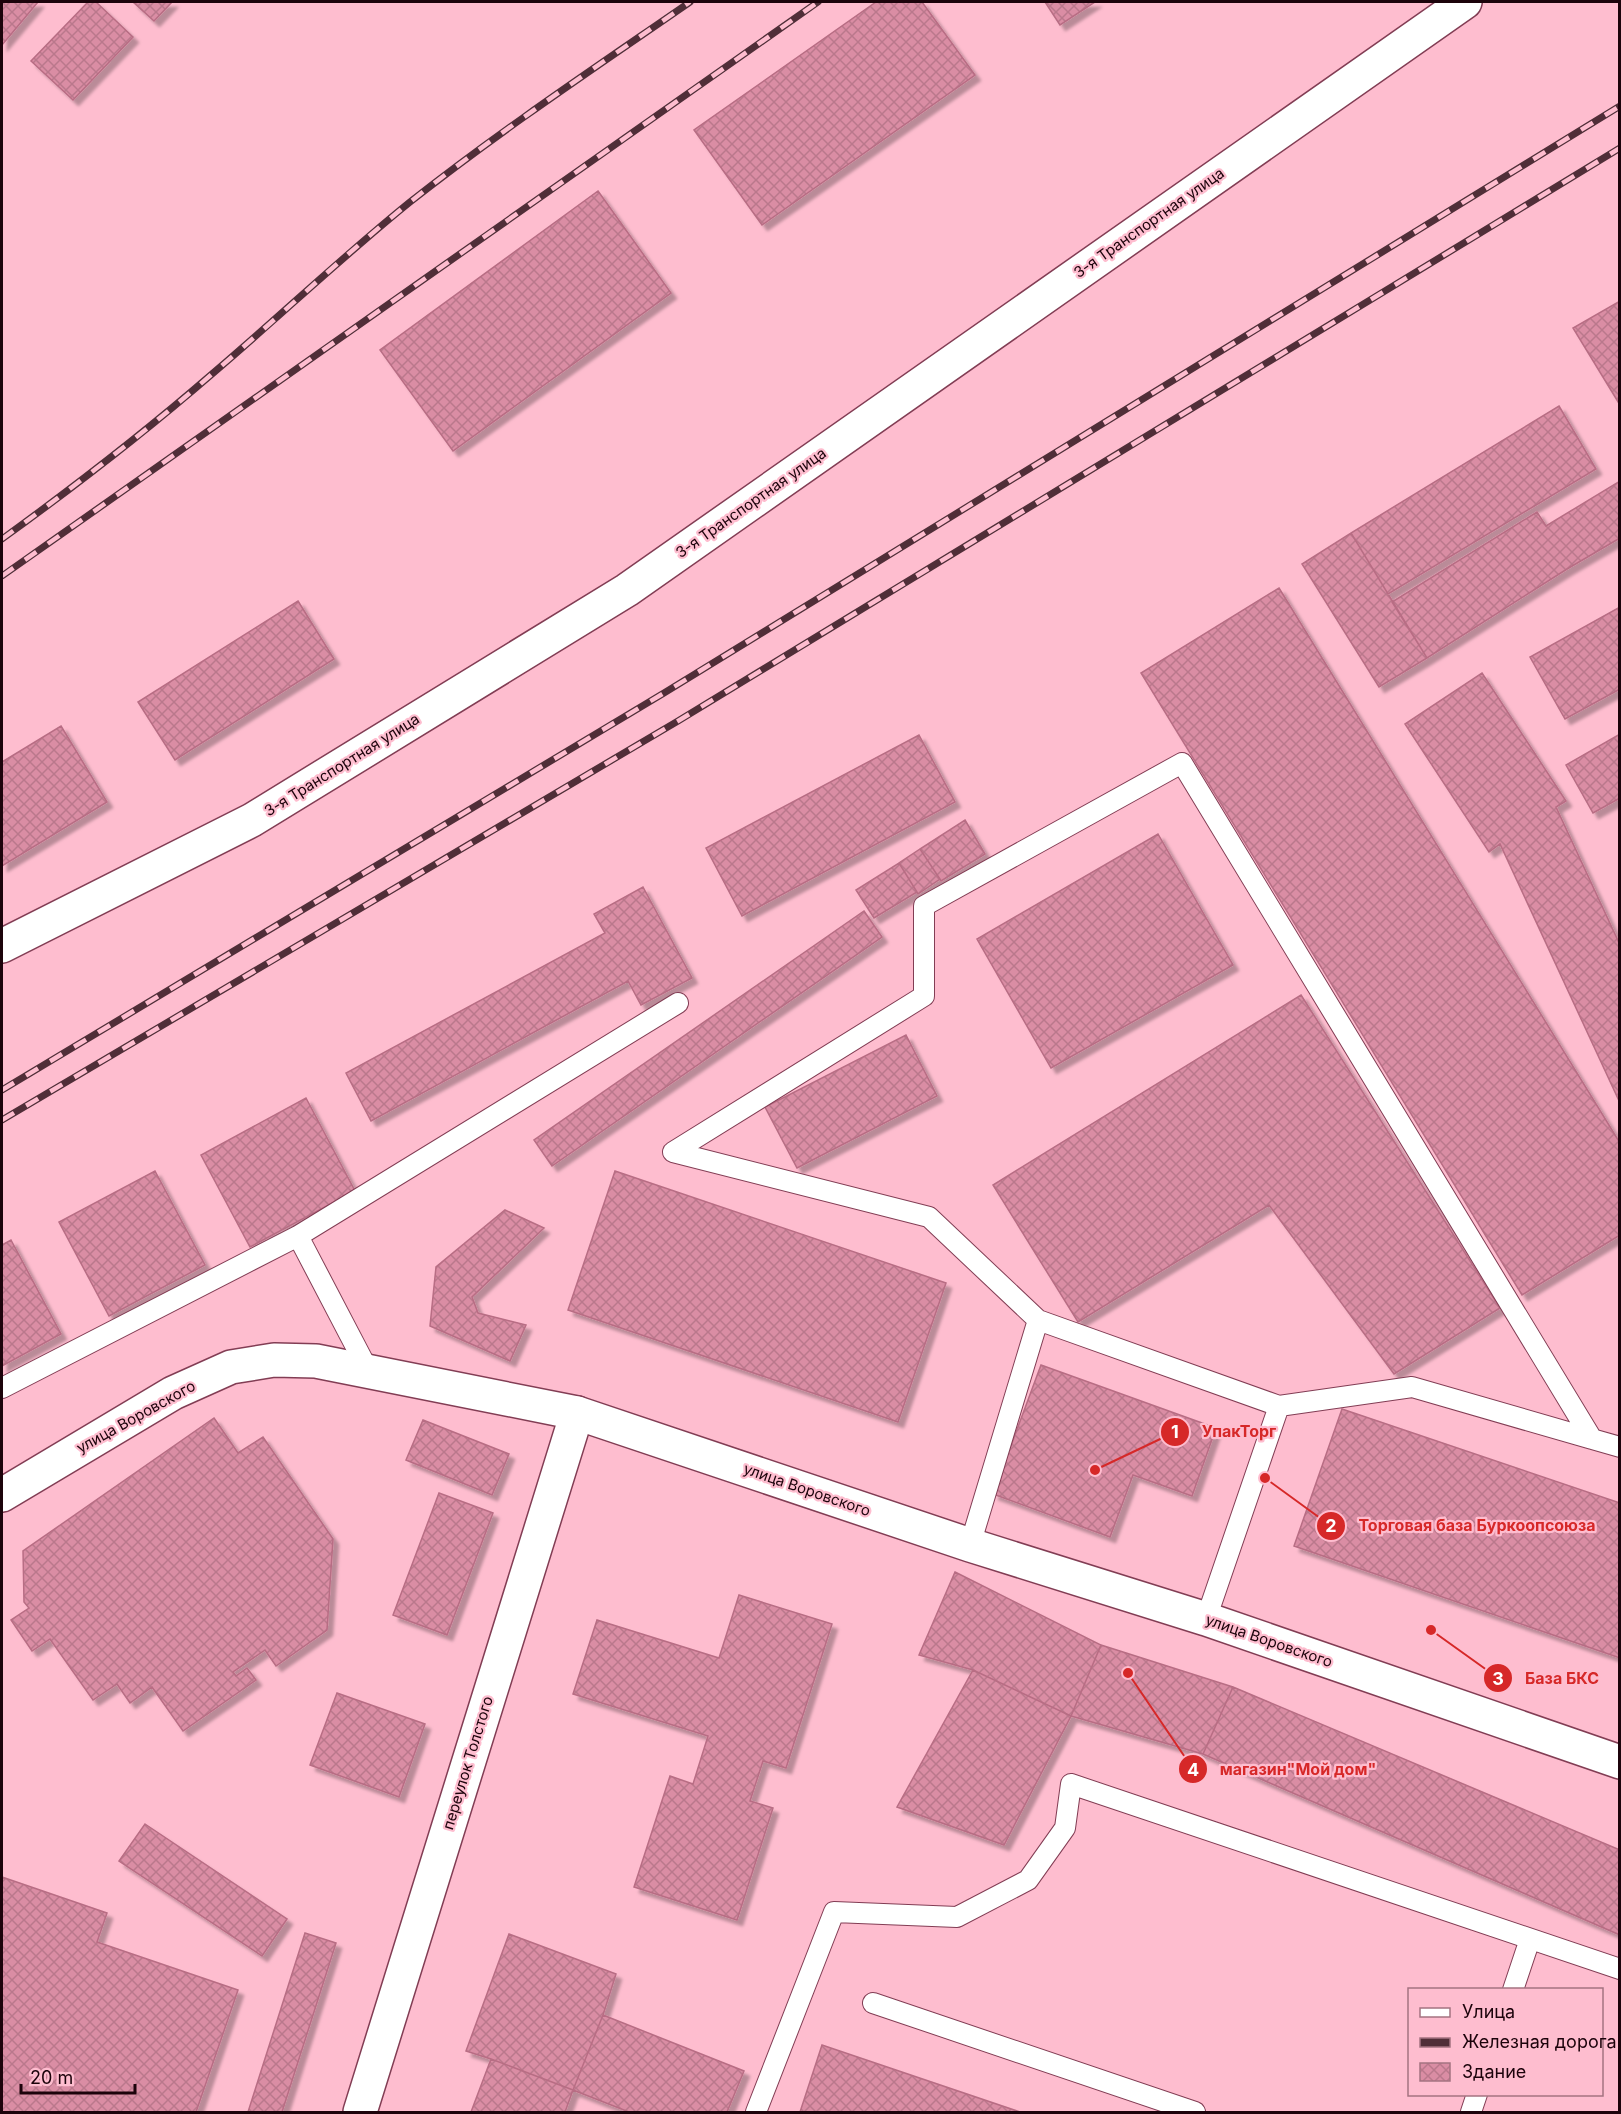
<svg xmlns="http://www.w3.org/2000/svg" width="1621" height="2114" font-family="Inter,sans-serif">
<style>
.building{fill:url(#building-cross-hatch);stroke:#b86d84;stroke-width:1.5;filter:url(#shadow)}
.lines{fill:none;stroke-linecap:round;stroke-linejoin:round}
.lane-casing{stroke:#823d54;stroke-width:22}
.street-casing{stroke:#823d54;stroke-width:36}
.secondary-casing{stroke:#823d54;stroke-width:36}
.lane{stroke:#fff;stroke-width:20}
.street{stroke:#fff;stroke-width:33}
.secondary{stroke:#fff;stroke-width:33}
.rail-casing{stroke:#502e38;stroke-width:7}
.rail{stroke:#febdcf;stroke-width:4.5;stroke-dasharray:14;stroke-linecap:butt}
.labels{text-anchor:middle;stroke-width:4.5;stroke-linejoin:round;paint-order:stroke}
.street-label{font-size:15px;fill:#1c030b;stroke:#febdcf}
.leader{fill:none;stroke:#d62828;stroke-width:2}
.callout-dot{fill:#d62828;stroke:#febdcf;stroke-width:2}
.mark-label{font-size:18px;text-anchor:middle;font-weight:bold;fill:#fff}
.callout-label{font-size:16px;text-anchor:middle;font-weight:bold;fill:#d62828;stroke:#febdcf;stroke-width:4.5;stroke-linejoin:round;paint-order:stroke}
</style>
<defs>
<pattern id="building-cross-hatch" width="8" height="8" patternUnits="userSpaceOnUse" patternTransform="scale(1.5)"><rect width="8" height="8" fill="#da8da4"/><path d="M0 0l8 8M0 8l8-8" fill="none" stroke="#ba788c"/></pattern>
<filter id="shadow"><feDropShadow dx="5.5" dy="5.5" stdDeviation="1.5" flood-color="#0004"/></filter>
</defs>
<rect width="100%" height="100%" fill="#febdcf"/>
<path class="building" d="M2 2H38L2 45Z
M88 2H96L133 37 73 100 31 61Z
M133 2H172L154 21Z
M876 2H922L975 75 762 225 694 130Z
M1045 2H1095L1060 25Z
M598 191 671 293 453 451 380 350Z
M1620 301V405L1573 328Z
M1559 406 1596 469 1388 594 1351 533Z
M1620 481V538L1567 569 1427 658 1392 602 1537 512 1546 526Z
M1351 533 1427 658 1379 687 1302 564Z
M1279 588 1620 1143V1235L1522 1295 1141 673Z
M298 601 334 659 175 760 138 702Z
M1620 607V689L1565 719 1530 657Z
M1482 673 1566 801 1556 807 1620 945V1103L1500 844 1489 852 1405 724Z
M61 726 107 802 2 866V762Z
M1620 734V798L1593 813 1566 765Z
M919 735 955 802 742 916 706 848Z
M965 820 985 854 941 881 920 849Z
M1158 834 1233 965 1051 1068 977 939Z
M920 849 940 879 918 894 899 863Z
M920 849 940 879 918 894 899 863Z
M899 863 917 892 874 918 856 890Z
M643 887 692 978 641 1005 628 981 371 1121 346 1073 605 933 594 914Z
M864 911 882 937 552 1166 534 1140Z
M1301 995 1500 1308 1394 1374 1269 1205 1078 1322 993 1185Z
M906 1035 937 1096 797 1168 765 1107Z
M306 1098 355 1191 250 1247 201 1155Z
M155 1171 205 1265 109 1316 59 1222Z
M615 1171 946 1283 898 1422 568 1310Z
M505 1210 544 1228 472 1297 478 1313 526 1325 510 1361 430 1326 436 1267Z
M11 1240 61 1334 2 1366V1245Z
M1041 1365 1216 1428 1192 1496 1133 1475 1110 1537 993 1494Z
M1342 1409 1620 1503V1658L1294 1546Z
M214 1418 238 1453 263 1437 333 1539 327 1630 276 1666 265 1650 233 1672 236 1676 247 1668 256 1680 183 1731 152 1687 130 1703 117 1684 93 1700 50 1639 32 1651 11 1620 29 1608 24 1602 23 1551Z
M423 1420 509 1454 492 1495 406 1460Z
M439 1493 493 1513 447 1635 393 1615Z
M955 1572 1101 1645 1071 1716 973 1670 919 1655Z
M739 1595 832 1624 786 1768 763 1761 750 1801 773 1808 737 1920 634 1887 670 1776 693 1784 708 1736 573 1694 597 1620 719 1658Z
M1101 1645 1233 1687 1203 1754 1071 1716Z
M973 1670 1071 1716 1004 1845 897 1807Z
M1233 1687 1620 1850V1935L1203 1754Z
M337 1693 425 1724 399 1797 310 1765Z
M145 1824 287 1919 262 1956 119 1861Z
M2 1877 107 1913 97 1942 238 1990 196 2112H2Z
M305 1933 336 1943 282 2112H248Z
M509 1934 616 1974 603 2015 573 2090 491 2059 466 2051Z
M603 2015 744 2071 727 2112H629L573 2090Z
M822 2045 1020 2112H800Z
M491 2059 573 2090 565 2112H471Z"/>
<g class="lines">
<defs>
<path id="lane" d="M298 1236 678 1003
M2 1388 298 1236 368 1370
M1592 1439 1620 1447
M970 1545 1038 1320 929 1217 673 1152 924 996V906L1182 763 1592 1439 1412 1387 1279 1406 1038 1320
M1206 1619 1279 1406
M1513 1990 1530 1939
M873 2003 1195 2112
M756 2112 834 1912 957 1917 1028 1880 1065 1828 1071 1784 1620 1969
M1471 2112 1477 2094"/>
<path id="street" d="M360 2112 577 1413"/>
<path id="secondary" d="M2 946 252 820 627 590 1465 2
M2 1495 173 1393 231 1367 274 1360 316 1361 577 1413 970 1545 1206 1619 1620 1762"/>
</defs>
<use href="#lane" class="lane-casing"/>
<use href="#street" class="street-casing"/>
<use href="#secondary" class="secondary-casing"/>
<use href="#lane" class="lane"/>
<use href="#street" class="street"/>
<use href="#secondary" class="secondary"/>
<defs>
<path id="rail" d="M2 539C74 487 145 432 212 374 279 317 342 257 410 202 500 131 596 67 690 2
M2 576 818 2
M2 1090 664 693 1620 106
M2 1120 678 721 1620 148"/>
</defs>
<use href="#rail" class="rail-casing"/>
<use href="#rail" class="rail"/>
</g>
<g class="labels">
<g class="street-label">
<text transform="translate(1149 223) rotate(-35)" y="5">3-я Транспортная улица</text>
<text transform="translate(751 503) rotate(-35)" y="5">3-я Транспортная улица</text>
<text transform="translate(342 765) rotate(-32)" y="5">3-я Транспортная улица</text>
<text transform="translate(136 1417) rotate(-29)" y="5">улица Воровского</text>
<text transform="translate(807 1490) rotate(19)" y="5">улица Воровского</text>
<text transform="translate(1269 1641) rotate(19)" y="5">улица Воровского</text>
<text transform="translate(468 1763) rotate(-73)" y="5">переулок Толстого</text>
</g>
</g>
<path class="leader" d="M1095 1470L1175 1432M1265 1478L1331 1526M1431 1630L1498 1678M1128 1673L1193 1769"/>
<g class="callout-dot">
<circle cx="1095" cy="1470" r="6"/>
<circle cx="1265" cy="1478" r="6"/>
<circle cx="1431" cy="1630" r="6"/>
<circle cx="1128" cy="1673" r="6"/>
<circle cx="1175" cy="1432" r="15"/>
<circle cx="1331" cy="1526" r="15"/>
<circle cx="1498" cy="1678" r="15"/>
<circle cx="1193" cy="1769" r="15"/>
</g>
<g class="mark-label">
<text x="1175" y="1438">1</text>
<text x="1331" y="1532">2</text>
<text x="1498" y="1685">3</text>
<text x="1193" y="1776">4</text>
</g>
<g class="callout-label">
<text x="1239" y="1437">УпакТорг</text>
<text x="1477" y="1531">Торговая база Буркоопсоюза</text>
<text x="1562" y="1684">База БКС</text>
<text x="1298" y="1775">магазин"Мой дом"</text>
</g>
<rect width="1621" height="2114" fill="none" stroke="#1c030b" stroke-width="6"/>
<rect x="1408" y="1988" width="195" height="108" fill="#febdcf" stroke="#a47381" stroke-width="1.5"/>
<rect x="1420" y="2008" width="30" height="9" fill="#ffffff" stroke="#a47381" stroke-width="1.5"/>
<text x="1462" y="2018" font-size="18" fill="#1c030b">Улица</text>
<rect x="1420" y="2038" width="30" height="9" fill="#502e38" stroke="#a47381" stroke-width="1.5"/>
<text x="1462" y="2048" font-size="18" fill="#1c030b">Железная дорога</text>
<rect x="1420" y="2063" width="30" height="18" fill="url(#building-cross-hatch)" stroke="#a47381" stroke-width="1.5"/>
<text x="1462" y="2078" font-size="18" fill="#1c030b">Здание</text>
<path d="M21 2084v9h114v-9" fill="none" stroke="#1c030b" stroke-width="3"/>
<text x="30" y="2084" font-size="18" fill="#1c030b" stroke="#febdcf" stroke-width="4.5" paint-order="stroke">20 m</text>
</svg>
